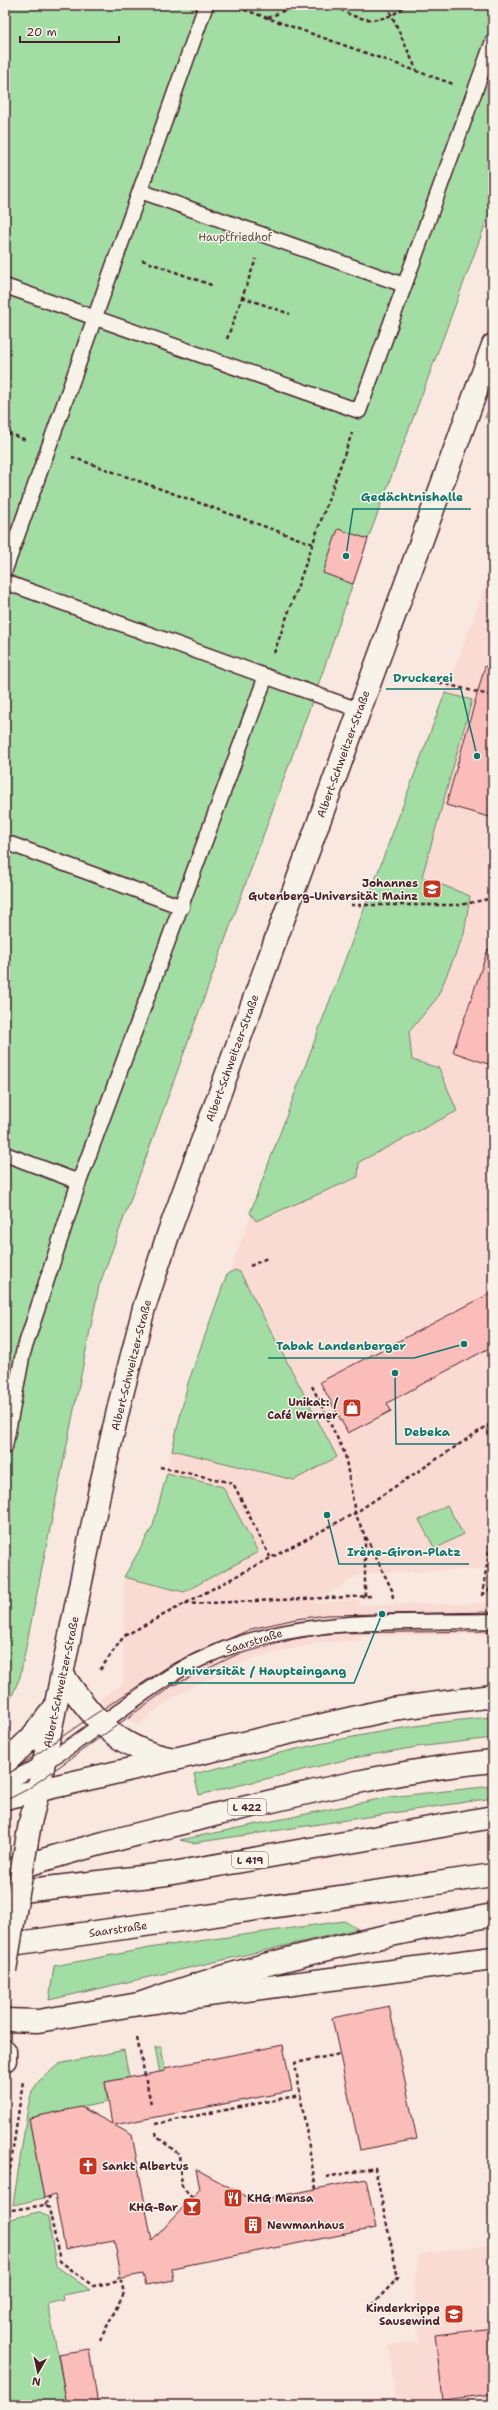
<svg xmlns="http://www.w3.org/2000/svg" width="498" height="2410" font-family="'Shantell Sans',sans-serif">
<style>
.built{fill:#f9dbd4}
.green{fill:#a2dda4;stroke:#767e68}
.building{fill:#fabdb9;stroke:#4a1f2b}
.lines{fill:none;stroke-linecap:round;stroke-linejoin:round}
.service-casing{stroke:#4a1f2b;stroke-width:17}
.tertiary-casing{stroke:#4a1f2b;stroke-width:25}
.secondary-casing{stroke:#4a1f2b;stroke-width:25}
.trunk-casing{stroke:#4a1f2b;stroke-width:25}
.path{stroke:#4a1f2b;stroke-width:2.5;stroke-dasharray:4 3;stroke-linecap:butt}
.service{stroke:#f7f3e8;stroke-width:14}
.tertiary{stroke:#f7f3e8;stroke-width:22}
.secondary{stroke:#f7f3e8;stroke-width:22}
.trunk{stroke:#f7f3e8;stroke-width:22}
.tram{stroke:#4a1f2b;stroke-width:1}
.tertiary-bridge-casing{stroke:#4a1f2b;stroke-width:25;stroke-linecap:butt}
.tertiary-bridge{stroke:#f7f3e8;stroke-width:22}
.labels{text-anchor:middle;stroke-width:3;stroke-linejoin:round;paint-order:stroke}
.shield{fill:#f7f3e8;stroke:#7e5f64;stroke-width:1}
.shield-label{font-size:10px;font-weight:bold;fill:#4a1f2b}
.park-label{font-size:11px;fill:#604e49;stroke:#f7f3e8}
.street-label{font-size:11px;fill:#4a1f2b;stroke:#f7f3e8}
.poi-label{font-size:11px;font-weight:bold;fill:#4a1f2b;stroke:#f7f3e8;text-anchor:end}
.leader{fill:none;stroke:#0f766e;stroke-width:1.5}
.callout-dot{fill:#0f766e;stroke:#f7f3e8;stroke-width:1.5}
.callout-label{font-size:12px;text-anchor:middle;font-weight:bold;fill:#0f766e;stroke:#f7f3e8;stroke-width:3;stroke-linejoin:round;paint-order:stroke}
</style>
<rect width="100%" height="100%" fill="#f8e8df"/>
<filter id="ink" filterUnits="userSpaceOnUse"><feTurbulence type="fractalNoise" baseFrequency=".025" numOctaves="2"/><feDisplacementMap in="SourceGraphic" scale="8" xChannelSelector="R" yChannelSelector="G"/><feConvolveMatrix kernelMatrix="1 2 1 2 8 2 1 2 1" color-interpolation-filters="sRGB"/></filter>
<g filter="url(#ink)">
<path class="built" d="M493 565V1569L363 1573 313 1603 359 1600V1605L493 1603V1634L360 1636V1641L324 1642 285 1650 253 1658 212 1677 181 1693 150 1714 139 1725 105 1708 100 1699 123 1684 124 1577 153 1526 188 1383Z
M493 2245V2405H396L389 2345 419 2342 413 2286 420 2254Z"/>
<path class="green" d="M5 5H493V204L368 539 322 674 99 1286 20 1677 5 1712Z
M493 397V416L485 418Z
M445 693 472 700 422 877 470 896 464 934 437 998 409 1032 412 1060 439 1068 457 1111 359 1162 358 1177 256 1221 250 1213Z
M235 1270 240 1272 337 1457 294 1480 172 1450 188 1383 227 1274Z
M167 1473 223 1487 258 1552 184 1592 124 1577 153 1526Z
M447 1505 463 1534 435 1549 419 1520Z
M493 1717V1738L417 1747 353 1758 199 1795 194 1774C293 1749 391 1725 493 1717Z
M493 1786V1798L193 1843 180 1840 389 1797Z
M344 1921 358 1929 49 2000 54 1966 155 1947Z
M155 2047H161L171 2100 165 2101Z
M124 2050 135 2108 121 2079 105 2082 108 2102 29 2118 44 2198 13 2205 28 2107 32 2091 39 2081 59 2064Z
M38 2212 48 2217 56 2266 90 2290 63 2295 64 2300 48 2304 67 2405H5V2273L11 2219Z"/>
<path class="building" d="M338 529 368 539 353 584 323 573Z
M485 666 493 668V818L446 805Z
M488 949 493 950V1049L488 1064 453 1052Z
M493 1292V1346L387 1403 391 1411 348 1433 320 1382Z
M389 2006 417 2139 360 2150 332 2018Z
M283 2045 292 2091 114 2125 132 2135 152 2241 200 2189 196 2169 255 2201 366 2179 376 2228 172 2268 174 2280 146 2285 143 2274 117 2279 121 2275 114 2240 65 2249 55 2195 44 2198 29 2118 81 2107 112 2124 105 2082 165 2071V2068Z
M493 2328V2394L443 2400 435 2335Z
M89 2349 98 2405H67L58 2354Z"/>
<g class="lines">
<defs>
<path id="service" d="M140 191 404 285
M5 286 359 411 493 41
M5 570 206 5
M5 582 359 710
M5 842 182 907
M5 1154 79 1182
M5 1447 23 1353 79 1182 266 676
M5 1784C30 1769 55 1758 78 1741 120 1712 159 1678 207 1656 297 1616 396 1623 493 1621"/>
<path id="tertiary" d="M63 1675C93 1720 120 1751 176 1759
M5 1763 31 1738 52 1711
M30 1823 38 1791 100 1489 120 1402 144 1308 169 1232 493 345
M5 2051V2060"/>
<path id="secondary" d="M5 1798 392 1709 493 1696
M5 2020 38 2021 139 2004 493 1958"/>
<path id="trunk" d="M5 1872C75 1849 146 1832 218 1814 308 1792 400 1770 493 1761
M5 1893 167 1874 493 1817
M5 1945 493 1875
M139 2004C253 1963 374 1937 493 1915"/>
</defs>
<use href="#service" class="service-casing"/>
<use href="#tertiary" class="tertiary-casing"/>
<use href="#secondary" class="secondary-casing"/>
<use href="#trunk" class="trunk-casing"/>
<path class="path" d="M231 5 453 84
M335 5C356 23 386 25 406 5
M387 5 417 71
M268 18 296 5
M142 260 214 286
M242 297 290 314
M227 339 256 259
M5 420 11 422 5 440
M8 433 26 440
M72 457 313 544
M274 653 352 433
M433 681 493 696
M351 905H460L493 898
M250 1266 267 1258
M312 1386 345 1454 355 1513 365 1536V1596
M488 1425 493 1470
M160 1467 233 1483 270 1557
M366 1537 392 1590 393 1598
M482 1595 493 1587
M482 1596 493 1526
M185 1604 372 1596
M100 1670 124 1636 355 1513 493 1422
M137 2038 151 2104
M155 2124 300 2095
M156 2132 157 2137 179 2154 182 2186 192 2198
M326 2177 375 2168 398 2278 369 2308
M316 2189 295 2063 340 2054
M5 2204 23 2081
M45 2205 50 2196
M5 2211 45 2205 49 2208 60 2261 93 2286 121 2281 124 2293 100 2340"/>
<use href="#service" class="service"/>
<use href="#tertiary" class="tertiary"/>
<use href="#secondary" class="secondary"/>
<use href="#trunk" class="trunk"/>
<path class="tram" d="M5 1776 92 1716 172 1664 251 1629 296 1619 326 1615 493 1612
M5 1801 28 1789 172 1686 236 1655 294 1639 328 1633 493 1631"/>
<defs>
<path id="tertiary-bridge" d="M5 1970 30 1823"/>
</defs>
<use href="#tertiary-bridge" class="tertiary-bridge-casing"/>
<use href="#tertiary-bridge" class="tertiary-bridge"/>
</g>
</g>
<defs>
<symbol id="university-square" viewBox="-11 -11 22 22"><rect x="-9" y="-9" width="18" height="18" rx="4" fill="#c8321e" stroke="#f7f3e8"/><path d="M0-5L7-2L0 1L-7-2ZM-4 1L0 2.5L4 1V4Q0 6-4 4Z" fill="#fff"/></symbol>
<symbol id="shop-square" viewBox="-11 -11 22 22"><rect x="-9" y="-9" width="18" height="18" rx="4" fill="#c8321e" stroke="#f7f3e8"/><path d="M-5-2.5h2.3a2.7 3.5 0 0 1 5.4 0H5L5.5 6h-11ZM-1.5-2.5h3a1.5 2.3 0 0 0-3 0Z" fill="#fff"/></symbol>
<symbol id="church-square" viewBox="-11 -11 22 22"><rect x="-9" y="-9" width="18" height="18" rx="4" fill="#c8321e" stroke="#f7f3e8"/><path d="M-1.2-6h2.4v3.5h3.3v2.4h-3.3V6h-2.4V-.1h-3.3v-2.4h3.3Z" fill="#fff"/></symbol>
<symbol id="restaurant-square" viewBox="-11 -11 22 22"><rect x="-9" y="-9" width="18" height="18" rx="4" fill="#c8321e" stroke="#f7f3e8"/><path d="M-5-6h1v4h1v-4h1v4h1v-4h1v5L-1.5 .5V6h-2V.5L-5-1ZM5-6V6H3V1.5H1.5Q1.5-4 5-6Z" fill="#fff"/></symbol>
<symbol id="bar-square" viewBox="-11 -11 22 22"><rect x="-9" y="-9" width="18" height="18" rx="4" fill="#c8321e" stroke="#f7f3e8"/><path d="M-6-5H6L.8 .8V4.5H3.5V6h-7V4.5H-.8V.8Z" fill="#fff"/></symbol>
<symbol id="building-square" viewBox="-11 -11 22 22"><rect x="-9" y="-9" width="18" height="18" rx="4" fill="#c8321e" stroke="#f7f3e8"/><path d="M-4-6H4V6H1V3H-1V6H-4ZM-2.5-4.3h1.7v1.8h-1.7ZM.8-4.3h1.7v1.8H.8ZM-2.5-1h1.7V.8h-1.7ZM.8-1h1.7V.8H.8Z" fill="#fff"/></symbol>
<symbol id="school-square" viewBox="-11 -11 22 22"><rect x="-9" y="-9" width="18" height="18" rx="4" fill="#c8321e" stroke="#f7f3e8"/><path d="M0-5L7-2L0 1L-7-2ZM-4 1L0 2.5L4 1V4Q0 6-4 4Z" fill="#fff"/></symbol>
</defs>
<g fill-rule="evenodd">
<use href="#university-square" x="421" y="878" width="22" height="22"/>
<use href="#shop-square" x="341" y="1397" width="22" height="22"/>
<use href="#church-square" x="77" y="2155" width="22" height="22"/>
<use href="#restaurant-square" x="222" y="2187" width="22" height="22"/>
<use href="#bar-square" x="181" y="2196" width="22" height="22"/>
<use href="#building-square" x="242" y="2214" width="22" height="22"/>
<use href="#school-square" x="443" y="2303" width="22" height="22"/>
</g>
<g class="labels">
<g class="shield">
<rect x="228" y="1799" width="38" height="16" rx="3"/>
<rect x="232" y="1852" width="36" height="16" rx="3"/>
</g>
<g class="shield-label">
<text x="247" y="1811">L 422</text>
<text x="250" y="1864">L 419</text>
</g>
<g class="park-label">
<text x="235" y="241">Hauptfriedhof</text>
</g>
<g class="street-label">
<text transform="translate(343 754) rotate(-70)" y="4">Albert-Schweitzer-Straße</text>
<text transform="translate(232 1058) rotate(-70)" y="4">Albert-Schweitzer-Straße</text>
<text transform="translate(131 1365) rotate(-76)" y="4">Albert-Schweitzer-Straße</text>
<text transform="translate(254 1641) rotate(-17)" y="4">Saarstraße</text>
<text transform="translate(61 1682) rotate(-78)" y="4">Albert-Schweitzer-Straße</text>
<text transform="translate(118 1929) rotate(-8)" y="4">Saarstraße</text>
</g>
<g class="poi-label">
<text x="418" y="887">Johannes<tspan x="418" dy="13">Gutenberg-Universität Mainz</tspan></text>
<text x="338" y="1406">Unikat: /<tspan x="338" dy="13">Café Werner</tspan></text>
<text x="102" y="2170" text-anchor="start">Sankt Albertus</text>
<text x="247" y="2202" text-anchor="start">KHG Mensa</text>
<text x="178" y="2211">KHG-Bar</text>
<text x="267" y="2229" text-anchor="start">Newmanhaus</text>
<text x="440" y="2312">Kinderkrippe<tspan x="440" dy="13">Sausewind</tspan></text>
</g>
</g>
<path class="leader" d="M346 556L353 509H471M477 756L461 689H386M464 1344L414 1358H268M395 1373L396 1444H458M327 1515L339 1564H469M382 1614L354 1683H168"/>
<g class="callout-dot">
<circle cx="346" cy="556" r="4"/>
<circle cx="477" cy="756" r="4"/>
<circle cx="464" cy="1344" r="4"/>
<circle cx="395" cy="1373" r="4"/>
<circle cx="327" cy="1515" r="4"/>
<circle cx="382" cy="1614" r="4"/>
</g>
<g class="callout-label">
<text x="412" y="501">Gedächtnishalle</text>
<text x="423" y="682">Druckerei</text>
<text x="341" y="1350">Tabak Landenberger</text>
<text x="427" y="1436">Debeka</text>
<text x="404" y="1556">Irène-Giron-Platz</text>
<text x="261" y="1675">Universität / Haupteingang</text>
</g>
<rect width="498" height="2410" fill="none" stroke="#f7f3e8" stroke-width="20"/>
<rect x="10" y="10" width="478" height="2390" fill="none" stroke="#4a1f2b" stroke-width="1.5" filter="url(#ink)"/>
<g transform="translate(38 2372) rotate(189)" stroke="#f7f3e8" stroke-width="3" paint-order="stroke">
<path d="M0-3L7 15L0 10L-7 15Z" fill="#4a1f2b"/>
<text y="-6" font-size="11" font-weight="bold" text-anchor="middle" fill="#4a1f2b">N</text>
</g>
<path d="M20 36v6h99v-6" fill="none" stroke="#4a1f2b" stroke-width="2"/>
<text x="26" y="36" font-size="12" fill="#4a1f2b" stroke="#f7f3e8" stroke-width="3" paint-order="stroke">20 m</text>
</svg>
